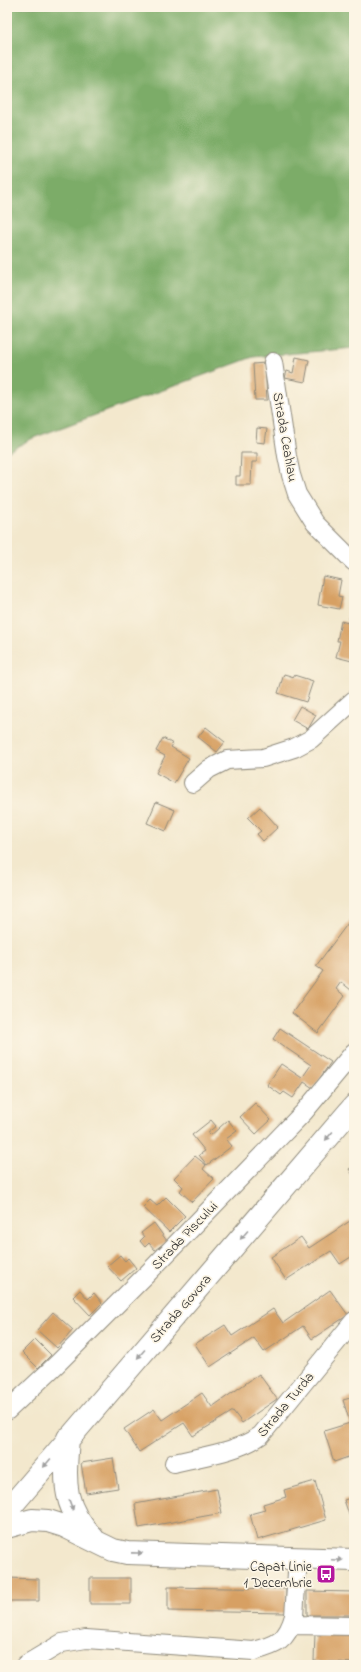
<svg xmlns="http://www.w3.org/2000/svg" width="361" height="1672" font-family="'Indie Flower',sans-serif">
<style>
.forest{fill:#7bac68;stroke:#536c4a}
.building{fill:#d7a064}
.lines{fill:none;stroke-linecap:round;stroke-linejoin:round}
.minor-casing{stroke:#8f8a7c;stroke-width:20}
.major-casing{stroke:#8f8a7c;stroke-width:24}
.minor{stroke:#fff;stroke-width:18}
.major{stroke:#fff;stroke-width:22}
.oneway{fill:#a0a0a0}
.labels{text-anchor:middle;stroke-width:3.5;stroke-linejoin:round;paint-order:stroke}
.street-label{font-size:14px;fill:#2b2b2b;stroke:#fcf5e5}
.poi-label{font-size:14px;fill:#2b2b2b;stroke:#fcf5e5;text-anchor:end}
</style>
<rect width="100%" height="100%" fill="#fcf5e5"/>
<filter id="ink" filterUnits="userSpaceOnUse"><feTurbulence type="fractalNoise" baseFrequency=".025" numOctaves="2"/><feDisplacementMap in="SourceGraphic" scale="8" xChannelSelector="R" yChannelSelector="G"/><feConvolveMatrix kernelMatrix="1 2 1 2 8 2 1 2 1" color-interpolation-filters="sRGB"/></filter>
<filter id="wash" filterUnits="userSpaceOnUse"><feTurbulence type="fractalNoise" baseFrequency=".012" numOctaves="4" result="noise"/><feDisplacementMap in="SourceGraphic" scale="16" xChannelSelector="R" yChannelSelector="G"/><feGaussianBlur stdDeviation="0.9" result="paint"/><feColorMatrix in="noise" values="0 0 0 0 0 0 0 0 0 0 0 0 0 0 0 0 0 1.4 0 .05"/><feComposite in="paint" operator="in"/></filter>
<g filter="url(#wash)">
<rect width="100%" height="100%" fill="#f3e8cd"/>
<path class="forest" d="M7 7H354V348L253 357 33 438 7 452Z"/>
<g id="blocks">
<path class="building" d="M296 357 309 360 305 382 285 378 287 371 293 373Z
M265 363 267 400H255L253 364Z
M257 428 267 429 265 443 256 442Z
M241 453H257V462H252L251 485H236V476H240Z
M323 576 341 580 338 596 342 597 339 609 318 605Z
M352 606H354V655L352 661 336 657 340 641H337L341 621 348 623Z
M284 674 294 677V675L313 681 306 702 278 693Z
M300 706 316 715 308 729 292 720Z
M206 727 225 742 217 752 198 737Z
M163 738 173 744 171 747 189 758 174 783 156 773 165 756 156 751Z
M156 802 175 810 166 831 147 823Z
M260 807 278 827 263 841 257 834 261 831 248 818Z
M354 915V986L351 990 341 982 336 989 345 996 318 1033 292 1013 323 971 316 966Z
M280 1028 331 1062 313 1088 304 1082 293 1098 284 1092 281 1095 267 1085 281 1064 302 1078 311 1065 273 1039Z
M255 1103 271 1120 256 1134 240 1117Z
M211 1120 216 1126 207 1133 210 1136 228 1120 237 1131 226 1139 232 1146 207 1165 199 1155 205 1151 192 1135Z
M195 1156 206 1165 203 1169 214 1179 192 1202 180 1191 183 1187 174 1178Z
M354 1166V1177L349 1169Z
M166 1197 185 1216 169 1232 143 1207 150 1200 157 1206Z
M350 1221 354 1228V1255L340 1264 331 1251 286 1280 271 1257 301 1237 309 1248Z
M154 1223 167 1241 155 1250 149 1243 145 1247 140 1241 144 1237 141 1233Z
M120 1255 125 1261 128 1258 136 1268 121 1281 107 1266Z
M80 1290 88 1299 94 1293 102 1303 90 1315 73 1297Z
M330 1290 348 1315 312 1339 303 1326 264 1352 254 1338 210 1367 195 1344 225 1325 232 1336 273 1309 283 1323Z
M53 1312 73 1330 57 1348 37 1330Z
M35 1339 51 1355 38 1368 22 1352Z
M259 1374 277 1399 242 1423 233 1411 193 1436 184 1423 139 1452 124 1429 154 1409 162 1420 202 1393 212 1407Z
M354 1397V1455L334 1462 324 1431 350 1423 343 1400Z
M113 1458 118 1488 86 1493 81 1463Z
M315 1481 326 1520 257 1540 250 1514 265 1510 263 1504 286 1497 284 1490Z
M217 1489 222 1513 139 1528 135 1504Z
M354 1497V1529L344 1500Z
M7 1578 39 1579V1601H7Z
M90 1578H131V1604H90Z
M168 1587 286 1589V1613L168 1611Z
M307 1591 354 1592V1615H307Z
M315 1633 354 1635V1663L314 1661Z"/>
</g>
</g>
<g filter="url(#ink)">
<use href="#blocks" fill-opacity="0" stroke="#8f8a7c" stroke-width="1"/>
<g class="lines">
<defs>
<path id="minor" d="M273 362 287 456 291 475 297 494 315 523 354 562
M193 783 209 769 227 760 263 758 294 748 311 739 354 700
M7 1411 57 1364 147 1274 304 1112 354 1052
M174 1463C202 1456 238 1452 261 1435L354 1321
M292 1625 354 1626
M25 1665 62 1643 86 1639 254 1651C277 1645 287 1641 294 1616L298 1558"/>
<path id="major" d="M68 1438C65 1480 61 1506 93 1538
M7 1511 354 1106
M7 1527 32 1520 48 1521 64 1526 113 1550 127 1553 354 1560"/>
</defs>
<use href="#minor" class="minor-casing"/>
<use href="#major" class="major-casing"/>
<use href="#minor" class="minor"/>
<use href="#major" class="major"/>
</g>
<defs><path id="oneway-solid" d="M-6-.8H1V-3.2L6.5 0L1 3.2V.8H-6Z"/></defs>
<g class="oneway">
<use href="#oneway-solid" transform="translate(329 1136) rotate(130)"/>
<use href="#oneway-solid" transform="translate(244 1235) rotate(131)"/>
<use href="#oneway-solid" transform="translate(141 1354) rotate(131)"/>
<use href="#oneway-solid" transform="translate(47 1463) rotate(130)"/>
<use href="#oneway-solid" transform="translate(71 1505) rotate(69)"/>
<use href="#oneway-solid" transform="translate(137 1553) rotate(1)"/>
<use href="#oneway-solid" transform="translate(337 1560) rotate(2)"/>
</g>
</g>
<defs>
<symbol id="bus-square" viewBox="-11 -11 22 22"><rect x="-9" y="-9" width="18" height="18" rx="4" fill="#b5179e" stroke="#fcf5e5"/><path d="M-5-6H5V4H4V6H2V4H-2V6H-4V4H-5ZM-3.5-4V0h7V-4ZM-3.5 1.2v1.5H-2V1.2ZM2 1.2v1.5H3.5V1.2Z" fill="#fff"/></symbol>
</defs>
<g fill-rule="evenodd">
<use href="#bus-square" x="315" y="1563" width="22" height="22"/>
</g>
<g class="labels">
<g class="street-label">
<text transform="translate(286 437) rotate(80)" y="5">Strada Ceahlau</text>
<text transform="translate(184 1235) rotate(-46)" y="5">Strada Piscului</text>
<text transform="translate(180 1308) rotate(-49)" y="5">Strada Govora</text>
<text transform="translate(285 1404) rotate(-50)" y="5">Strada Turda</text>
</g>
<g class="poi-label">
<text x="312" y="1571">Capat Linie<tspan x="312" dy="16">1 Decembrie</tspan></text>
</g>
</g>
<rect width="361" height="1672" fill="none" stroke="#fcf5e5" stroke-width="24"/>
</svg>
